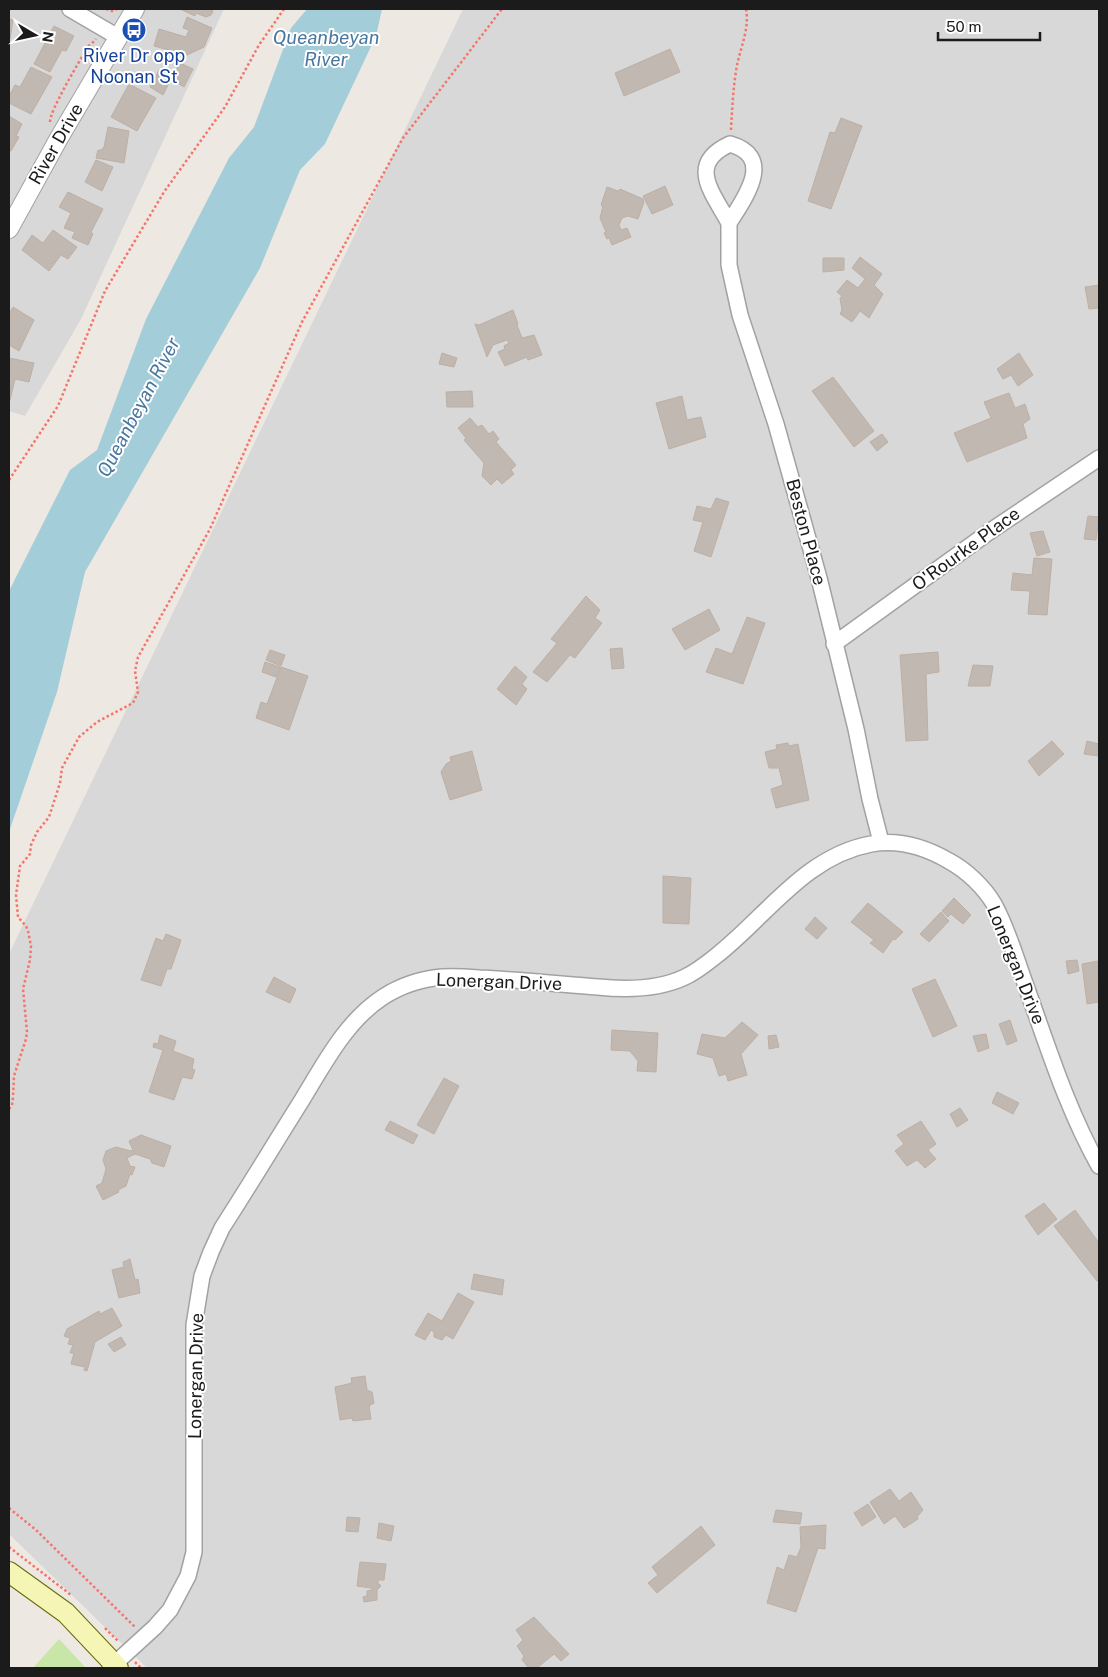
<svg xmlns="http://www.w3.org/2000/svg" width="1108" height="1677" font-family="'Public Sans',sans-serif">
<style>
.residential{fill:#d9d8d8}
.grass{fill:#c8e6a8}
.water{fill:#a3ced9}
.building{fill:#c1b8b1;stroke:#bdafa4}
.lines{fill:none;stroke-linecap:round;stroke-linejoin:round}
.minor-casing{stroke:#a2a2a2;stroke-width:18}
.tertiary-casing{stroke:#a2a2a2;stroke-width:20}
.secondary-casing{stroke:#646c08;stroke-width:22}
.path{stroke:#f4756b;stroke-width:2.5;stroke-dasharray:2.5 2.5;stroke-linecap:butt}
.minor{stroke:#fff;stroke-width:15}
.tertiary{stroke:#fff;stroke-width:18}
.secondary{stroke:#f5f6b5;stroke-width:20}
.labels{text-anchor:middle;stroke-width:4;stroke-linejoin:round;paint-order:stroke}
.transit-label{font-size:18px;fill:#164399;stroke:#fff}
.street-label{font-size:18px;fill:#1b1b1b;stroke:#fff}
.water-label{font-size:19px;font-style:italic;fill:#49779f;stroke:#fff}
</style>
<rect width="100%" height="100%" fill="#ede8e1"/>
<path class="residential" d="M9 9H224L81 319 25 416 9 411Z
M463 9H1099V1668H147L9 1534V954Z"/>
<path class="grass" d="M59 1639 86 1668H33Z"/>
<path class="water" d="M307 9H382L376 36 325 144 300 170 260 268 85 572 57 692 9 832V591L70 470 97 450 146 319 229 158 254 127 291 28Z"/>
<path class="building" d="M180 9H212L213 12 211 15 206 17 196 13 195 16Z
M187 17 212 28 204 47 187 55 154 46 159 29 186 37 189 30 183 28Z
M9 19 13 20 10 39H9Z
M54 26 74 36 66 51 62 50 50 72 34 64Z
M670 49 680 72 624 96 615 73Z
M180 63 193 69 184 87 171 79 163 95 150 87 159 70 173 76Z
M31 67 52 77 31 114 9 103V96L15 85 20 87Z
M129 84 156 98 137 131 111 117Z
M9 116 22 124 16 136 19 137 11 151 9 150Z
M841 118 862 126 831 209 808 201 830 132 835 133Z
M108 127 129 131 124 163 96 158 98 150H101L104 147Z
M96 160 113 167 102 191 85 182Z
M665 186 673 205 652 214 643 196Z
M607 187 618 191 620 189 643 199 644 202 638 219 628 216 622 218 619 225 621 230 627 228 631 237 612 245 609 238 607 239 604 233 606 232 600 218 603 206 601 205Z
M68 192 103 209 91 232 93 234 88 245 72 238 75 232 64 228 71 213 59 207Z
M53 230 77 247 68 259 61 255 49 271 22 250 32 235 43 243Z
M860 257 882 274 874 285 883 294 869 318 860 311 852 322 840 314 842 310 840 298 842 296 837 292 847 280 858 288 865 279 852 268Z
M823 258H844V270L823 272Z
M1099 285V308L1089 309 1085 287Z
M13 307 34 320 19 351 9 345V314Z
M513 310 518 324 517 325 522 338 534 335 542 355 528 360 527 357 505 366 498 352 505 349 504 346 509 343 507 340 493 345 487 357 475 324 479 325Z
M442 353 457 358 454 367 439 364Z
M1019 353 1033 375 1018 386 1011 375 1003 379 997 369Z
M9 358 34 363 29 382 15 379 10 400Z
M833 377 874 431 854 447 812 391Z
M472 391 473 407H447L446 392Z
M1009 393 1015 408 1025 404 1030 419 1023 424 1027 438 967 462 954 433 991 418 984 402Z
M682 396 687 420 701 417 706 437 669 449 656 403Z
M470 418 478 427 482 425 489 434 493 431 499 439 496 442 516 465 511 470 514 474 502 484 497 479 491 485 482 476 484 463 464 440 466 438 458 428Z
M882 434 888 442 877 451 870 442Z
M716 498 729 502 711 557 694 551 703 522 693 520 697 506 711 509Z
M1088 516 1099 517 1096 540 1084 539Z
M1043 531 1050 552 1037 556 1030 533Z
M1034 558 1052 559 1047 615 1028 614 1030 591 1011 590 1013 573 1032 575Z
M586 596 600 610 595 618 602 623 575 658 570 655 547 682 533 672 557 643 551 639Z
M709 609 720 630 685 650 672 629Z
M747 617 765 623 743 684 706 672 716 648 732 654Z
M622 648 624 668 612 669 610 649Z
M270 650 285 655 281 666 266 660Z
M938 652 939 672 926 674 928 740 906 741 900 655Z
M265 662 280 667 276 677 262 672Z
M973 665 993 666 990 686H968Z
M515 666 527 677 522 684 527 689 516 705 497 689Z
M281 667 308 676 289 730 256 718 261 702 267 704Z
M1052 741 1064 754 1039 776 1028 761Z
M1087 741 1099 744V756L1084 754Z
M788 743 789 746 798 744 809 800 776 808 771 789 783 785 779 768H769L765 752 777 749 776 745Z
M472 751 482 790 450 800 441 772 446 764 451 761 450 757Z
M663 876 691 878 689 924 663 923Z
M954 898 971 915 963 924 951 914 948 917 942 911Z
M868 903 903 932 895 940 893 939 883 953 870 943 874 940 851 922Z
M941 912 949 921 929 942 920 934Z
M815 917 827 928 817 939 805 929Z
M166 934 181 940 171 969H167L161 986 141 980 156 938 163 941Z
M1077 960 1079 971 1068 974 1066 961Z
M1098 961 1099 1002 1087 1004 1082 964Z
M274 977 296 989 290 1003 266 992Z
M935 979 957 1026 933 1037 912 989Z
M1010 1020 1017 1041 1007 1045 999 1024Z
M742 1022 758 1035 741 1054 747 1075 728 1081 726 1074 719 1076 713 1058 697 1054 702 1034 725 1038Z
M612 1030 658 1033 656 1072 637 1071 638 1061 630 1051 611 1050Z
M986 1034 989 1048 978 1052 973 1036Z
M160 1035 176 1041 173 1051 194 1059 192 1069 195 1070 192 1079 182 1077 174 1100 149 1092 163 1050 153 1047 154 1043 158 1044Z
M776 1035 779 1047 769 1049 768 1036Z
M444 1078 459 1086 434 1134 417 1125Z
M997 1092 1019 1103 1013 1114 992 1103Z
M960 1108 968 1120 957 1127 950 1114Z
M390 1121 418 1135 413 1144 385 1130Z
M921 1121 936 1144 928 1150 936 1159 925 1168 917 1160 907 1166 895 1151 904 1144 897 1135Z
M141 1135 171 1146 164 1167 152 1163 150 1159 135 1154 127 1158 130 1166 135 1167 132 1175 130 1174 126 1186 118 1190 119 1192 103 1200 96 1186 102 1183 106 1169 103 1160 106 1151 116 1147 131 1151 133 1150 129 1141Z
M1044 1203 1057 1219 1038 1235 1025 1216Z
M1075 1210 1099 1243V1280L1097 1281 1054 1226Z
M130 1259 135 1280 138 1279 140 1293 119 1298 112 1270 124 1267 123 1262Z
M474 1274 504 1280 502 1295 471 1289Z
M458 1293 474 1302 453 1339 446 1335 442 1340 434 1337V1332L431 1330 425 1340 415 1335 428 1313 442 1321Z
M112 1308 122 1326 95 1342 87 1371 84 1370 85 1367 71 1364 74 1353H70L73 1345 68 1344 70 1338 64 1336 67 1329 99 1311 100 1314Z
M121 1337 126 1345 114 1352 108 1344Z
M365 1376 367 1390 372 1392 374 1403 369 1406 371 1419 353 1421 352 1418 340 1420 335 1387 352 1383 351 1378Z
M890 1489 899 1501 911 1492 923 1510 917 1517 918 1519 904 1528 895 1516 884 1524 870 1502Z
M868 1504 876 1517 862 1526 854 1513Z
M776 1510 802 1513 800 1524 773 1522Z
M347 1517 360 1518 358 1532 346 1531Z
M379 1523 394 1526 391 1541 377 1538Z
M826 1525 825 1549 818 1548 796 1612 767 1603 777 1567 784 1570 789 1555 797 1557 801 1547 800 1527Z
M701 1526 715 1545 657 1593 648 1583 658 1575 652 1567Z
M360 1562 386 1564 384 1580H378V1583L381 1586 377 1590V1600L364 1602 363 1597 367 1596V1591L372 1590 371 1588 357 1586Z
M534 1617 569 1654 561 1661 554 1654 537 1668H529L522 1660 524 1656 517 1646 523 1640 516 1630Z"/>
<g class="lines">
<defs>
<path id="minor" d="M70 9 118 37
M730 144C776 157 744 199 729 223 713 193 686 164 730 144Z
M729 223V265L740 315 776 424 819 578 856 729 870 799 881 842
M834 644 989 532 1099 458
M110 1668 155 1627 170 1610 188 1576 194 1552V1325L202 1276 211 1252 222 1228C249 1186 275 1143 302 1100 324 1064 346 1021 383 997 400 986 421 979 442 977 454 976 467 977 479 978 519 980 559 984 598 987 627 990 658 990 685 977 696 972 706 964 716 956 766 917 805 856 871 844 899 839 925 847 949 861 966 870 984 887 994 904 1008 929 1016 959 1026 986 1048 1047 1067 1109 1099 1166"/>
<path id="tertiary" d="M9 229 59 138 135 9"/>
<path id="secondary" d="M9 1572 66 1613 118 1668"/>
</defs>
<use href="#minor" class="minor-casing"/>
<use href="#tertiary" class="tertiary-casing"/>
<use href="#secondary" class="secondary-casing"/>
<path class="path" d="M106 9 112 11 117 9
M50 122C50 110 80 60 88 47 90 44 94 42 96 39
M731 130C732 110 733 91 736 71 739 50 750 30 746 9
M9 480 58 406 105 291 164 192 225 107 259 45 284 9
M9 1109 12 1105 13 1097 14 1076 26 1039 27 1032 23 989 30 960 31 946 28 931 26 926 18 917 16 895 20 866 30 854 31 845 37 832 49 817 60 783 62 768 79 737 97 722 133 703 138 692 135 671 138 657 210 529 302 322 403 138 502 9
M9 1508 36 1530 135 1627
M9 1547 71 1595
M105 1628 119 1642
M135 1662 141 1668"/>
<use href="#minor" class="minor"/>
<use href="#tertiary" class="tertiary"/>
<use href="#secondary" class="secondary"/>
</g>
<defs>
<symbol id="bus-disc" viewBox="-11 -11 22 22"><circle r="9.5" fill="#1a4fb4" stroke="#fff"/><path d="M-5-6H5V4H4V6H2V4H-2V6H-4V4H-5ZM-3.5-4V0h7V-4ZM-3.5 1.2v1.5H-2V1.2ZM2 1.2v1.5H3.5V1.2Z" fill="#fff"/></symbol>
</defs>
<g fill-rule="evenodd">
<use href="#bus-disc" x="120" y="16" width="28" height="28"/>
</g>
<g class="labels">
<g class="transit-label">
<text x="134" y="62">River Dr opp<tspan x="134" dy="21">Noonan St</tspan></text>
</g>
<g class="street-label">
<text transform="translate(56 144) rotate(-60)" y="6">River Drive</text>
<text transform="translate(806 532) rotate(75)" y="6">Beston Place</text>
<text transform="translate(966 549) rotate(-36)" y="6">O'Rourke Place</text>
<text transform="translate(1016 965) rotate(68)" y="6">Lonergan Drive</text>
<text transform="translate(499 982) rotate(2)" y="6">Lonergan Drive</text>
<text transform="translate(196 1376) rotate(-89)" y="6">Lonergan Drive</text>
</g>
<g class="water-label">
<text x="326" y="44">Queanbeyan<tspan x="326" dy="22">River</tspan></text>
<text transform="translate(138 407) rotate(-62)" y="7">Queanbeyan River</text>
</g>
</g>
<rect width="1108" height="1677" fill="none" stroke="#1b1b1b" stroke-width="20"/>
<g transform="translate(35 35) rotate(99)" stroke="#ffffff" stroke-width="4" paint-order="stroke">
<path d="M0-4L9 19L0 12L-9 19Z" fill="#1b1b1b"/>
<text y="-8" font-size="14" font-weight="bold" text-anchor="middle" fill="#1b1b1b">N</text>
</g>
<path d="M938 32v8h102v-8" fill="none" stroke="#1b1b1b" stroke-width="2.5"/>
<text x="946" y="32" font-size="15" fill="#1b1b1b" stroke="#ffffff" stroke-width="4" paint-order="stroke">50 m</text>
</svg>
